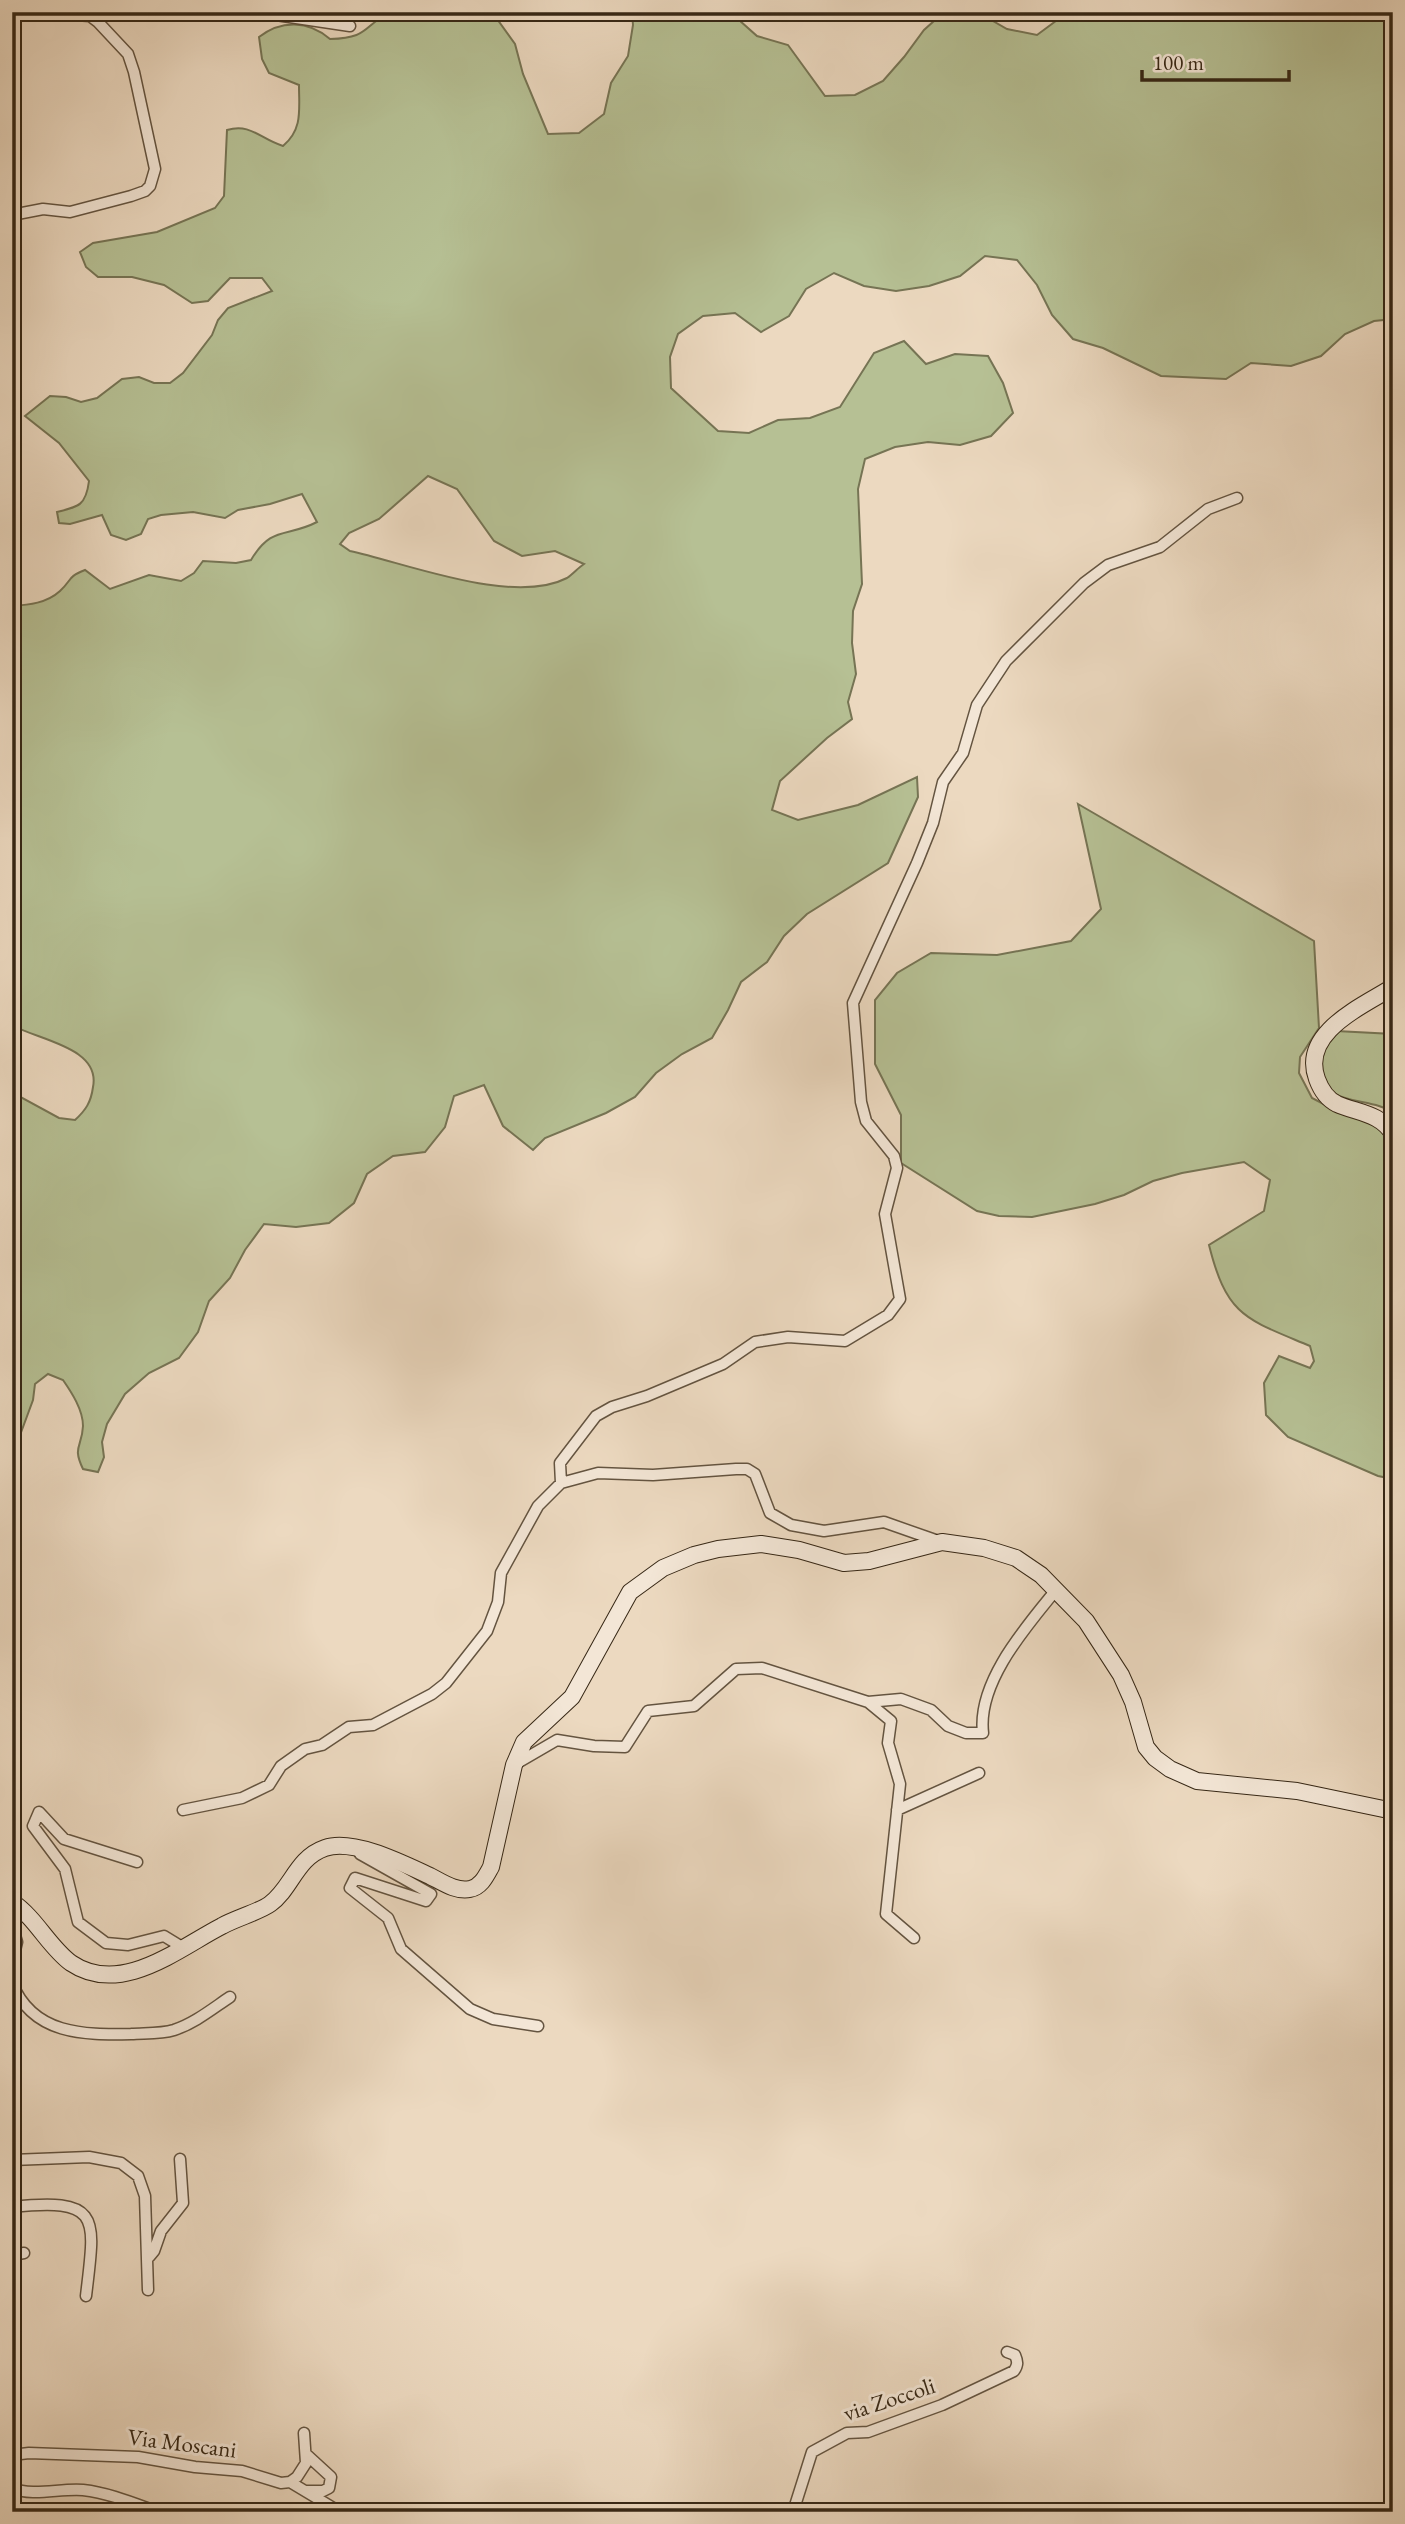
<svg xmlns="http://www.w3.org/2000/svg" width="1405" height="2524" font-family="'EB Garamond',serif">
<style>
.green{fill:#b6c094;stroke:#767454;stroke-width:2;fill-rule:evenodd}
.lines{fill:none;stroke-linecap:round;stroke-linejoin:round}
.street-casing{stroke:#645440;stroke-width:13}
.secondary-casing{stroke:#362715;stroke-width:18}
.street{stroke:#f3e6d6;stroke-width:10}
.secondary{stroke:#f3e6d6;stroke-width:16}
.labels{text-anchor:middle;stroke-width:6;stroke-linejoin:round;paint-order:stroke}
.street-label{font-size:23px;fill:#362715;stroke:#f3e6d6}
</style>
<rect width="100%" height="100%" fill="#ecd9c0"/>
<filter id="stains"><feTurbulence type="fractalNoise" baseFrequency=".00286" numOctaves="4"/><feColorMatrix values="0 0 0 0 .2 0 0 0 0 .09 0 0 0 0 .02 0 0 0 .5 -.17"/></filter>
<radialGradient id="worn" r=".72"><stop offset=".6" stop-color="#630" stop-opacity="0"/><stop offset="1" stop-color="#630" stop-opacity=".3"/></radialGradient>
<path class="green" d="M389 12H492L515 44 523 74 548 134 579 133 604 114 611 83 628 56 633 25 632 12H730L757 36 788 45 825 96 855 95 883 81 904 57 924 30 944 12 979 13 1007 29 1037 35 1068 12H1393V319L1374 321 1345 334 1321 356 1291 366 1251 363 1226 379 1161 376 1103 348 1073 339 1052 315 1037 285 1017 260 985 256 960 276 929 286 896 291 864 286 834 273 806 289 789 316 761 332 735 313 703 316 678 334 670 357 671 388 718 431 749 433 778 420 810 418 840 407 874 353 904 341 926 364 955 354 988 356 1003 383 1013 413 991 436 960 445 928 442 895 447 865 459 858 489 862 584 853 611 852 643 856 674 848 702 852 719 827 738 780 781 772 810 798 820 858 805 917 777 918 797 888 863 807 914 784 936 767 962 741 982 728 1010 712 1038 682 1054 656 1073 635 1097 606 1113 545 1138 533 1150 503 1126 484 1085 454 1096 445 1127 425 1152 393 1156 367 1174 354 1203 329 1223 296 1227 264 1224 245 1250 230 1278 209 1301 198 1332 179 1358 149 1373 125 1394 107 1424 102 1442 104 1457 98 1472 83 1469C72 1446 82 1448 83 1426 83 1410 72 1393 63 1380L48 1374 35 1384 33 1400 16 1446 12 1450V1096L17 1095 59 1118 75 1120C86 1110 91 1102 93 1087 101 1047 37 1040 12 1025V606C29 605 47 603 60 591 72 580 67 577 85 570L110 589 149 575 181 581 194 573 203 561 236 563 251 560C272 525 286 538 317 522L302 494 270 504 238 510 225 518 193 512 161 515 148 519 141 534 126 540 111 535 102 515 70 524 59 523 57 512C79 507 86 505 89 481L59 443 25 416 50 396 66 397 81 402 97 398 122 379 139 377 154 383H170L183 373 212 335 218 320 228 308 272 291 262 278H230L208 301 192 303 164 285 132 277H98L86 267 80 252 93 243 157 232 215 208 224 196 227 130C251 123 260 139 283 146 303 129 299 110 299 85L269 73 262 59 259 37C281 20 308 20 330 39 368 38 362 28 389 12ZM428 476 457 489 494 541 522 556 555 551 584 564C578 568 573 574 567 578 513 606 406 563 350 551L340 544 349 533 379 519Z
M1078 804 1314 941 1319 1028 1300 1057 1299 1073 1312 1098 1333 1109 1376 1124 1388 1138 1393 1162 1388 1194 1393 1231V1479L1378 1476 1288 1437 1266 1415 1264 1383 1279 1356 1310 1368 1314 1361 1310 1346C1246 1319 1227 1317 1209 1245L1264 1211 1270 1180 1244 1162 1182 1173 1153 1181 1124 1195 1095 1204 1032 1217 999 1216 977 1211 901 1163V1115L875 1064V1000L897 973 931 953 997 955 1071 941 1101 909Z
M1336 1031 1393 1034V1113C1372 1096 1324 1108 1321 1071 1321 1062 1323 1052 1323 1043Z"/>
<g class="lines">
<defs>
<path id="street" d="M32 12 90 16 104 12
M256 12 350 26
M12 215 43 209 70 212 131 196 145 191 150 186 155 169 134 72 128 54 98 22 90 16 89 12
M561 1483 560 1463 596 1416 612 1407 647 1396 723 1364 755 1342 788 1337 845 1341 888 1315 900 1299 885 1214 897 1168 894 1156 866 1121 861 1102 853 1003 917 863 933 823 943 782 963 753 977 705 1006 661 1084 583 1108 565 1160 547 1208 509 1237 498
M868 1702 901 1699 931 1710 948 1726 966 1733H983C977 1682 1026 1627 1056 1590
M514 1765 557 1740 594 1746 625 1747 648 1711 694 1706 736 1669 762 1668 868 1702 891 1721 888 1743 900 1784 886 1914 914 1938
M183 1810 242 1798 269 1785 281 1766 305 1749 322 1745 349 1727 373 1725 432 1694 446 1683 487 1631 498 1602 501 1573 538 1506 561 1483 598 1473 653 1475 736 1469H747L755 1474 770 1513 791 1525 824 1531 884 1522 941 1542
M897 1810 979 1773
M360 1854 431 1894 426 1901 355 1878 350 1888 388 1918 401 1949 470 2009 493 2019 538 2026
M137 1862 64 1839 39 1812 33 1826 65 1869 78 1922 106 1943 128 1945 164 1936 182 1947
M12 1925 17 1942 12 1963
M12 1983C33 2035 84 2035 131 2034 146 2033 161 2034 174 2030 195 2023 212 2009 230 1997
M12 2160 89 2157 121 2163 138 2176 145 2196 148 2290
M12 2207C103 2197 95 2218 86 2296
M12 2255 24 2253
M149 2257 154 2251 161 2231 183 2203 180 2159
M12 2455 29 2453 138 2457 195 2467 242 2471 281 2483 290 2482 297 2477 306 2463 304 2433
M290 2482 340 2512
M12 2488C33 2497 60 2488 83 2490 109 2493 133 2503 158 2512
M306 2491H323L329 2488 331 2477 307 2455
M793 2512 812 2452 847 2433 868 2432 942 2405 1014 2371C1018 2365 1018 2362 1015 2355L1007 2352"/>
<path id="secondary" d="M1393 987C1361 1007 1300 1033 1317 1079 1321 1090 1327 1099 1337 1104 1358 1113 1380 1113 1393 1134
M12 1902C36 1918 49 1947 71 1963 121 1997 179 1948 222 1926 234 1919 261 1911 270 1904 292 1888 296 1858 325 1848 353 1838 404 1864 430 1876 442 1882 456 1892 470 1889 481 1887 486 1876 491 1867L514 1765 524 1742 572 1697 630 1592 663 1568 694 1555 718 1549 761 1544 799 1550 844 1563 869 1561 942 1542 984 1548 1016 1558 1041 1575 1086 1621 1121 1675 1133 1702 1146 1747 1155 1758 1170 1769 1197 1781 1297 1791 1393 1811"/>
</defs>
<use href="#street" class="street-casing"/>
<use href="#secondary" class="secondary-casing"/>
<use href="#street" class="street"/>
<use href="#secondary" class="secondary"/>
</g>
<g class="labels">
<g class="street-label">
<text transform="translate(889 2399) rotate(-18)" y="8">via Zoccoli</text>
<text transform="translate(182 2443) rotate(7)" y="8">Via Moscani</text>
</g>
</g>
<rect width="1405" height="2524" fill="none" stroke="#ecd9c0" stroke-width="42"/>
<rect x="14" y="14" width="1377" height="2496" fill="none" stroke="#362715" stroke-width="3.5"/>
<rect x="21" y="21" width="1363" height="2482" fill="none" stroke="#362715" stroke-width="2"/>
<path d="M1142 70v10h147v-10" fill="none" stroke="#362715" stroke-width="3.5"/>
<text x="1153" y="70" font-size="21" fill="#362715" stroke="#f3e6d6" stroke-width="5" paint-order="stroke">100 m</text>
<rect width="100%" height="100%" filter="url(#stains)"/>
<rect width="100%" height="100%" fill="url(#worn)"/>
</svg>
